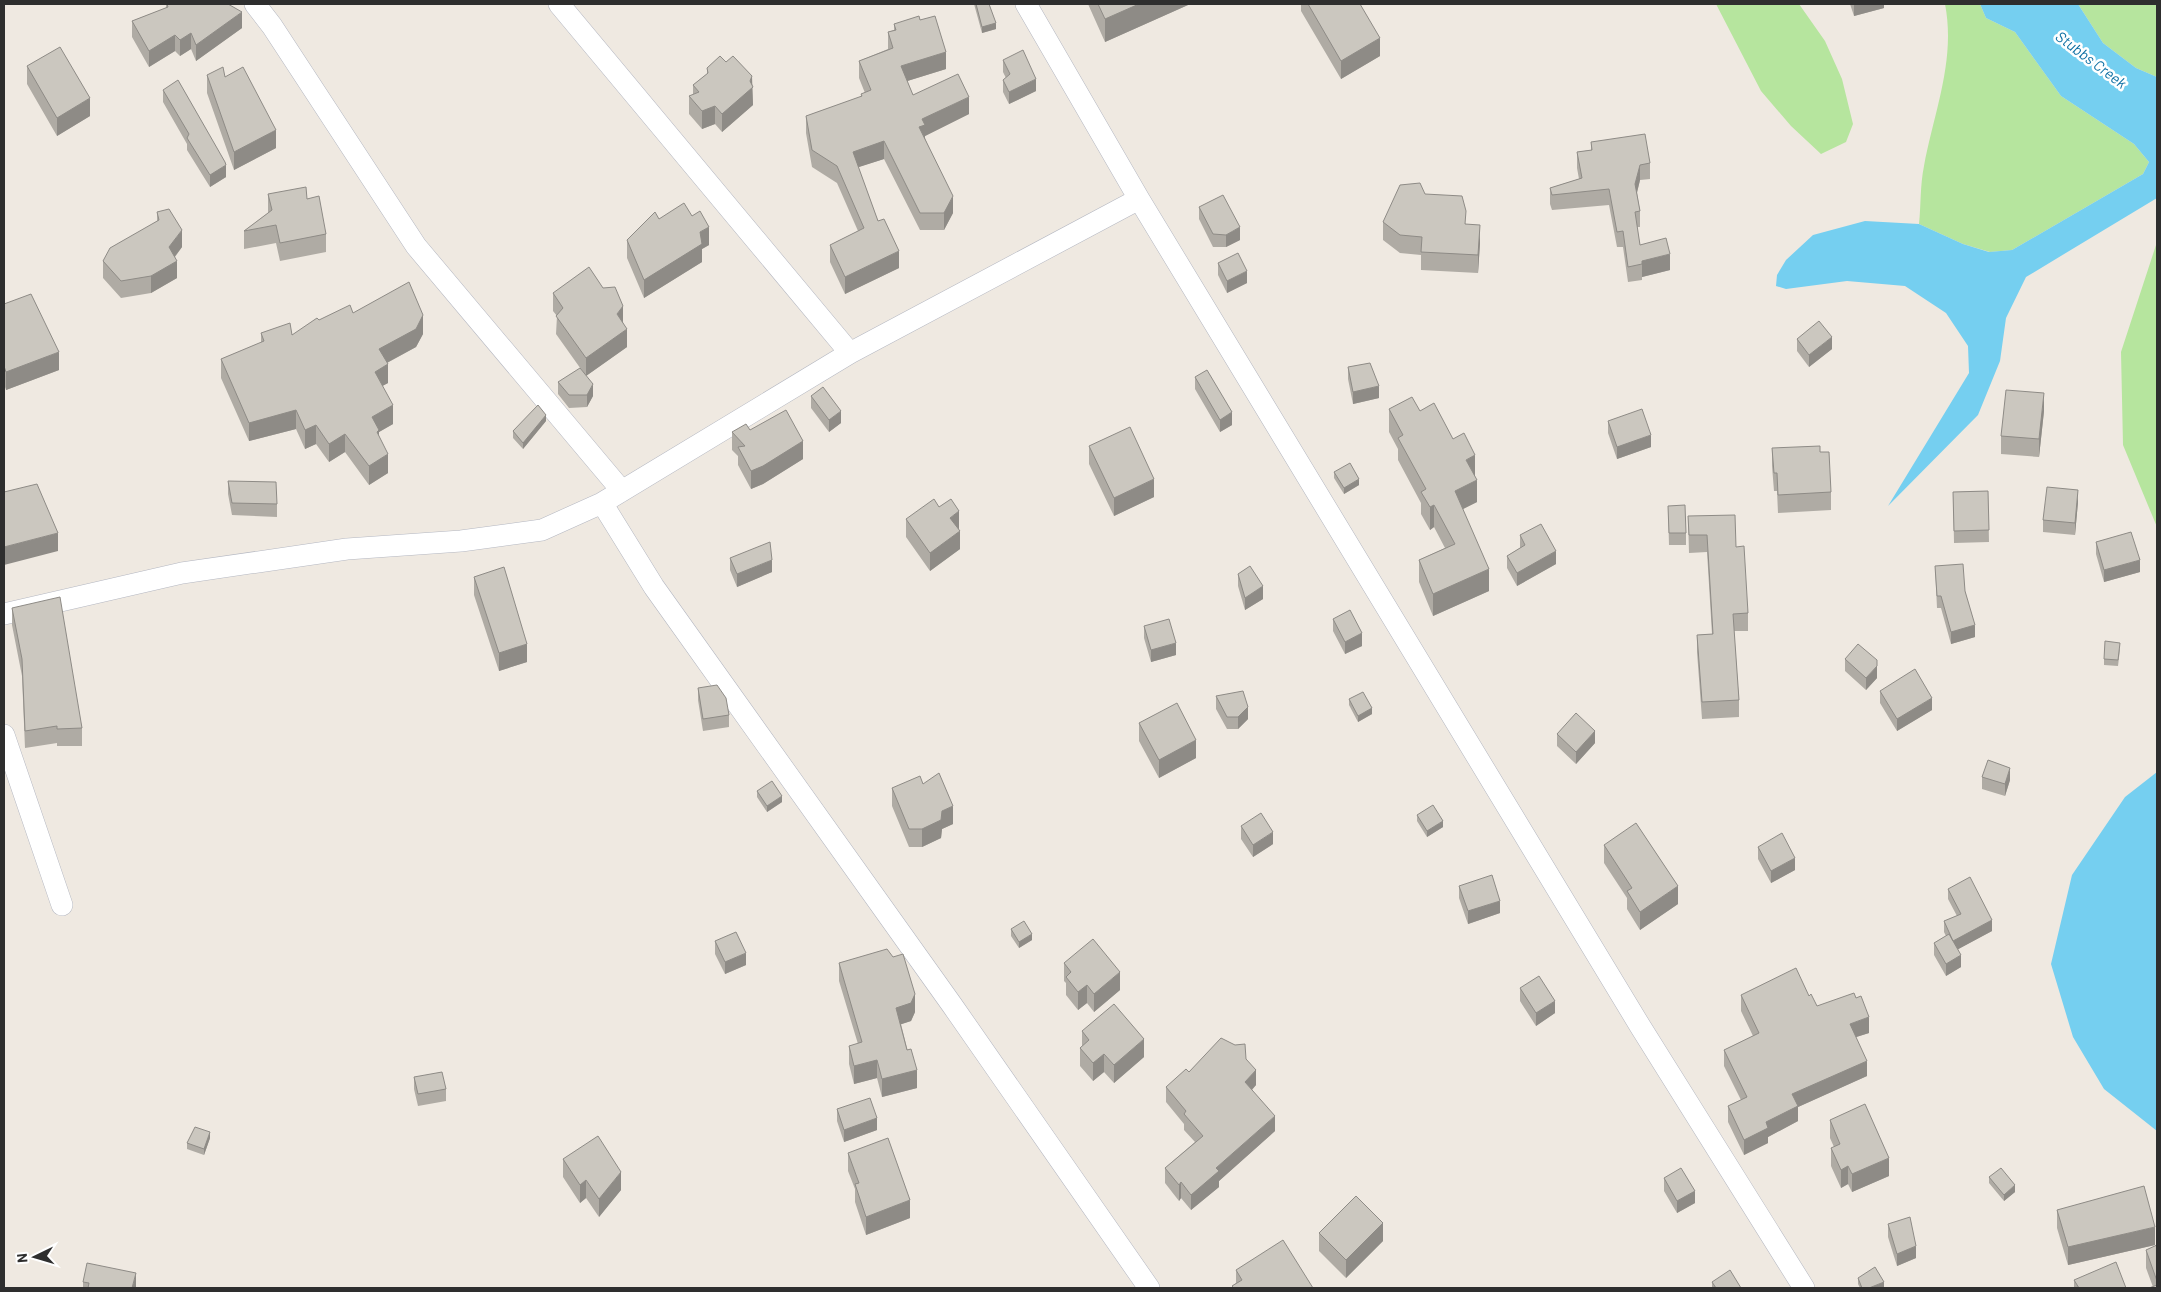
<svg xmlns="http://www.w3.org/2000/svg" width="2161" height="1292" font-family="Barlow,sans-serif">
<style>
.green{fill:#b6e59e}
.water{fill:#75cff0}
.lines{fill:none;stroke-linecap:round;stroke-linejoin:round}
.minor-casing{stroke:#b4b7c1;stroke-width:22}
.minor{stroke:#fff;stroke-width:21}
.wall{fill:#afaba4}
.shaded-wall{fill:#8e8b86}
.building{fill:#cbc7bf;stroke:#8e8b86}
.labels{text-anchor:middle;stroke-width:5;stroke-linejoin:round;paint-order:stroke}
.water-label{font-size:15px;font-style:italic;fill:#0d6fa3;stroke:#fff}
</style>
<rect width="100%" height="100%" fill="#efe9e1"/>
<path class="green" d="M1716 4H1799L1825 41 1842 79 1853 124 1846 142 1821 154 1791 126 1761 91Z
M1945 4H1980L1986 18 2015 32 2061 96 2134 144 2149 162 2143 174 2012 250 1990 252 1963 244 1919 224C1921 205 1920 185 1924 166 1934 112 1956 60 1945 4Z
M2078 4H2157V77L2136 68 2103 43Z
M2157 242V527L2123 445 2121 352Z"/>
<path class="water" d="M1980 4H2078L2103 43 2136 68 2157 77V198L2026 277 2006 318 2000 361 1978 415 1888 506 1969 373 1968 346 1946 313 1905 286 1847 281 1786 289 1776 286 1777 275 1786 260 1813 235 1865 221 1919 224 1963 244 1989 252 2012 250 2143 174 2149 162 2134 144 2061 96 2015 32 1986 18Z
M2157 772V1131L2104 1089 2073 1037 2051 964 2072 875 2125 797Z"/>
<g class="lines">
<defs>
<path id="minor" d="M255 4 272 26 416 246 622 491
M559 4 850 353
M1026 4 1139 199 1640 1026 1804 1288
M602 503 654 587 952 1005 1149 1288
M4 614 182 573 347 549 461 541 542 530 602 503 850 353 1139 199
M4 735 62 905"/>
</defs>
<use href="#minor" class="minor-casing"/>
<use href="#minor" class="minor"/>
</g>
<path class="wall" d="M166 4H228L242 28 196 61 191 49 180 56 175 51 149 67 132 37V21L166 8Z
M974 4H989L996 29 982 33Z
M1088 4H1188V5L1105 42Z
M1301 4H1360L1380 56 1341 79 1301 11Z
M1850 4H1884V8L1854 16Z
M920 20 946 69 907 81 913 95 969 114 925 136V138L953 213 944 230H920L884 159 858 167 878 221 899 268 845 294 830 262V245L858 231 837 183 812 167 806 133V116L861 97V94L865 93 859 78V61L888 49V32L894 30V24Z
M1003 60 1036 91 1009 104 1003 92V80L1006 78 1003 72Z
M726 62 752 85 753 105 722 132 715 124 702 129 689 114V96L693 95V85L707 74V68Z
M27 66 90 116 57 136 27 84Z
M207 75 225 77 276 148 234 170 207 93Z
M163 90 226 177 210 187 187 150V144L163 102Z
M1591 142 1650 163V179L1640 180 1637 193 1640 211V227H1637L1640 245 1670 270 1642 277V280L1628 282 1623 247H1617L1609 205 1552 210 1550 204V188L1579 179 1577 168V152L1591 150Z
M268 194 307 199 326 234V252L280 261 276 243 244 249V231L268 213Z
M1425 194 1466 224 1480 243 1478 273 1421 270V255L1400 253 1383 240V222Z
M1199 207 1240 240 1226 247H1213L1199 219Z
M157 212 182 247 175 257 177 278 151 293 121 298 103 278V261L157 221Z
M659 219 709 245 702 249V262L644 298 627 258V240Z
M1218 263 1247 283 1227 293 1218 275Z
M553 293 623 322 627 347 586 376 593 396 587 407 569 408 558 394V382L583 372 556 334 557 316 553 311Z
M4 304 59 370 6 390 4 384Z
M353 313 423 334 416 347 387 363 388 383 382 386 393 424 379 432V437L388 473 369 485 345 452 329 462 316 444 305 449 296 429 249 441 221 378V359L261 343V333L292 335 319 320Z
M1797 339 1832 349 1809 367 1797 351Z
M1348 367 1379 398 1353 404 1348 379Z
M1195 377 1232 425 1220 432 1195 389Z
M811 396 841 423 829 432 811 408Z
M1389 409 1420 411 1453 439 1475 477 1477 502 1463 509 1489 591 1433 616 1419 582V560L1445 548 1434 527 1430 530 1421 514V503L1398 460V449L1389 432Z
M2044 411 2039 457 2001 454V436Z
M546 421 523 449 513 438V431Z
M1608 421 1651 447 1617 459 1608 433Z
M750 430 803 459 763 484 751 489 738 465V456L732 450V432Z
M1089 446 1154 497 1114 516 1089 464Z
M1772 448 1831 492V510L1778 513 1777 491H1774L1772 466Z
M1334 472 1359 485 1344 494 1334 478Z
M228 481 277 504V517L232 515 228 494Z
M1988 491 1989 542 1954 543 1953 492Z
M2078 502 2075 535 2043 532V520Z
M1668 506 1686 533V545H1669Z
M1688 516 1736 547 1748 613V631H1734L1739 700V717L1702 719 1697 652V635L1712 634 1707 552 1689 553Z
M906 519 959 529 960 549 930 571 906 537Z
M1520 535 1556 564 1517 586 1507 568V556L1520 548Z
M2096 542 2140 572 2104 582 2096 554Z
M730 558 772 572 737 587 730 570Z
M1935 566 1965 591 1975 637 1951 644 1941 608H1937Z
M1238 574 1263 599 1245 610 1238 586Z
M474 577 527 662 499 671 474 595Z
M12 608 82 728V746H57V743L25 748 22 676 12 625Z
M1333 619 1362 646 1345 654 1333 631Z
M1144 626 1176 655 1151 662 1144 638Z
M2120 649 2118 666 2104 665V659Z
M1845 659 1877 678 1866 690 1845 671Z
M698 688 729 715V727L703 731 698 700Z
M1880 691 1932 710 1897 731 1880 703Z
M1216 696 1248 719 1238 729H1227L1216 709Z
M1349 699 1372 714 1358 722 1349 705Z
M1139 723 1196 758 1159 778 1139 741Z
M1557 734 1595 743 1576 764 1557 746Z
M1982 777 2010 780 2005 796 1982 789Z
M923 784 953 824 942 829 941 838 922 847H909L892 806V788Z
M757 791 782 802 767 812 757 797Z
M1417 815 1443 827 1427 837 1417 821Z
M1241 826 1273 844 1253 857 1241 839Z
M1604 845 1678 904 1640 930 1627 909V898L1604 863Z
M1758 847 1795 870 1771 883 1758 859Z
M1459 886 1500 913 1468 924 1459 898Z
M1948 889 1992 931 1958 949 1961 967 1946 976 1934 955V943L1946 936 1944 932V921L1957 916 1948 899Z
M1011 929 1032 940 1019 948 1011 936Z
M715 941 746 965 725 974 715 954Z
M839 963 915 1012 911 1021 901 1024 917 1088 882 1097 877 1078 854 1084 849 1064V1046L858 1044 839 981Z
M1064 963 1120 990 1094 1012 1087 1003 1078 1010 1066 995V983L1064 981Z
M1520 988 1555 1013 1536 1026 1520 1001Z
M1741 995 1809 996 1817 1006 1869 1033 1856 1037 1867 1076 1798 1107V1121L1768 1137V1143L1744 1155 1728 1122V1106L1741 1100 1724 1066V1050L1753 1036 1741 1011Z
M1082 1031 1144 1057 1114 1083 1104 1072 1093 1081 1080 1066V1048L1082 1046Z
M1246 1059 1256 1085 1252 1090 1275 1131 1219 1181V1187L1191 1210 1181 1198 1179 1201 1165 1183V1168L1195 1142 1184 1130V1124L1166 1102V1087L1189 1072Z
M414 1077 446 1089V1101L418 1106 414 1089Z
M837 1109 877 1130 844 1142 837 1121Z
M1830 1120 1889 1176 1852 1192 1848 1184 1841 1188 1831 1166V1148L1834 1147 1830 1138Z
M210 1138 204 1155 187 1149V1143Z
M848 1153 910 1218 866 1235 855 1202V1189L848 1171Z
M563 1159 621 1190 599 1217 586 1198 580 1203 563 1177Z
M1989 1177 2015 1192 2004 1201 1989 1183Z
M1664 1178 1695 1203 1677 1213 1664 1191Z
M2057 1210 2155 1245 2068 1265 2057 1228Z
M1888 1224 1916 1258 1897 1266 1888 1237Z
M1319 1233 1383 1241 1346 1278 1319 1251Z
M2157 1245V1288L2153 1287 2146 1268V1250Z
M1236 1270 1313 1288H1232V1286L1236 1283Z
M1858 1278 1884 1288H1860L1858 1284Z
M2074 1280 2126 1288H2074Z
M83 1282 136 1288H83Z
M1712 1282 1741 1288H1712Z"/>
<path class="shaded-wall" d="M1139 4H1188V5L1105 42V19Z
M1854 4H1884V8L1854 16Z
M242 12V28L196 61V45Z
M996 23V29L982 33V27Z
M191 33V49L180 56V40Z
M175 35V51L149 67V51Z
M1380 38V56L1341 79V61Z
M946 52V69L901 83V66Z
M752 76 753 105 722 132V114L750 81Z
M1036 79V91L1009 104V92Z
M969 97V114L925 136V142L919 127 922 119Z
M90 98V116L57 136V118Z
M715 106V124L702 129V111Z
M276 130V148L234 170V152Z
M884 141V159L853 169V152Z
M226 165V177L210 187V175Z
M1640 165V180L1635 200V184Z
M953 196V213L944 230V213Z
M1480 225V243L1478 273V255Z
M709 227V245L702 249V262L644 298V280L700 232Z
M1240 227V240L1226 247V235Z
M182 230V247L169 264V247Z
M899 251V268L845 294V277Z
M1670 254V270L1642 277V261Z
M177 261V278L151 293V276Z
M1247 271V283L1227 293V281Z
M623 306V324L617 314Z
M423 315V334L416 347 379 367V349Z
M627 329V347L586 376V358Z
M1832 337V349L1809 367V355Z
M59 352V370L6 390V372Z
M388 364V383L375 390V372Z
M593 384V396L587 407V395Z
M1379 386V398L1353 404V392Z
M2044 393V411L2039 457V439Z
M393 405V424L379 432V449L372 417Z
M296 410V429L249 441V423Z
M841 411V423L829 432V420Z
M1232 412V425L1220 432V420Z
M546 415V421L523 449V443Z
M316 425V444L305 449V430Z
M345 434V452L329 462V444Z
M1651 435V447L1617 459V447Z
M803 441V459L763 484 751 489V471Z
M388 454V473L369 485V466Z
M1475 455V477L1466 460Z
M1154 479V497L1114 516V498Z
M1359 479V485L1344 494V488Z
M1477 480V502L1455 513V491Z
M2078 490V502L2075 535V523Z
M1434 505V527L1430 530V507Z
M959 511V529L950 536V518Z
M960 531V549L930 571V553Z
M58 533V551L4 565V547Z
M1556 551V564L1517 586V573Z
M772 560V572L737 587V574Z
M2140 560V572L2104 582V570Z
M1489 569V591L1433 616V594Z
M1263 586V599L1245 610V598Z
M1975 625V637L1951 644V632Z
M1362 633V646L1345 654V642Z
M1176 643V655L1151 662V650Z
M527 644V662L499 671V653Z
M1877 666V678L1866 690V678Z
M1932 698V710L1897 731V719Z
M1248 707V719L1238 729V717Z
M1372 708V714L1358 722V716Z
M1595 731V743L1576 764V752Z
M1196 740V758L1159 778V760Z
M2010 768V780L2005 796V784Z
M782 796V802L767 812V806Z
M953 806V824L942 829 941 838 922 847V829L942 811Z
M1443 821V827L1427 837V831Z
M1273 832V844L1253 857V845Z
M1795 858V870L1771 883V871Z
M1678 886V904L1640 930V912Z
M1500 901V913L1468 924V911Z
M1992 920V931L1953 952V941Z
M1032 934V940L1019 948V942Z
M746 953V965L725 974V962Z
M1961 955V967L1946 976V964Z
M1120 972V990L1094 1012V994Z
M1087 985V1003L1078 1010V992Z
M915 994V1012L911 1021 896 1026V1008Z
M1555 1001V1013L1536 1026V1013Z
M1869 1017V1033L1850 1039V1024Z
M1144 1039V1057L1114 1083V1065Z
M1104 1054V1072L1093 1081V1063Z
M877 1060V1078L854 1084V1066Z
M1867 1061V1076L1798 1107V1121L1768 1137V1143L1744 1155V1140L1766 1122 1792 1094Z
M917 1070V1088L882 1097V1079Z
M1256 1070V1085L1245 1097V1082Z
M1275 1116V1131L1219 1181V1187L1191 1210V1195L1216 1168Z
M877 1118V1130L844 1142V1130Z
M210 1132V1138L204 1155V1149Z
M1889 1158V1176L1852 1192V1174Z
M1848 1166V1184L1841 1188V1170Z
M621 1172V1190L599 1217V1199Z
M586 1180V1198L580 1203V1185Z
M1181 1182V1198L1179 1201V1185Z
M2015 1185V1192L2004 1201V1195Z
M1695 1191V1203L1677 1213V1201Z
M910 1200V1218L866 1235V1217Z
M1383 1223V1241L1346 1278V1260Z
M2155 1227V1245L2068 1265V1247Z
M1916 1246V1258L1897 1266V1254Z
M136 1273V1288H132Z
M1884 1282V1288H1869Z"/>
<path class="building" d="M167 4H228L242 12 196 45 191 33 180 40 175 35 149 51 132 21 168 7Z
M976 4H989L996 23 982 27Z
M1098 4H1139L1105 19Z
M1308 4H1360L1380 38 1341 61Z
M919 16 920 20 935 16 946 52 901 66 913 95 958 74 969 97 922 119 925 125 919 127 953 196 944 213H920L884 141 853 152 878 221 884 219 899 251 845 277 830 245 864 228 837 166 812 150 806 116 862 96 861 94 871 90 859 61 893 48 888 32 896 30 894 24Z
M60 47 90 98 57 118 27 66Z
M1023 50 1036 79 1009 92 1003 80 1010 74 1003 60Z
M720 56 726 62 733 56 752 76 750 81 753 87 722 114 715 106 702 111 689 96 699 92 693 85 708 73 707 68Z
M223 67 225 77 243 67 276 130 234 152 207 75Z
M178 80 225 162 226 165 210 175 187 138 189 134 163 90Z
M1645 134 1650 163 1640 165 1635 184 1640 211 1635 212 1640 245 1666 238 1670 254 1642 261V264L1628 267 1623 231 1617 232 1609 189 1552 195 1550 188 1582 178 1577 152 1592 150 1591 142Z
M1420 183 1425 194 1462 196 1466 211 1465 224 1480 225 1478 255 1421 252 1422 237 1400 235 1383 222 1400 185Z
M306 187 307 199 319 196 326 234 280 243 276 225 244 231 272 210 268 194Z
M1223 195 1240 227 1226 235 1213 234 1199 207Z
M684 203 692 216 700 211 709 227 700 232 702 244 644 280 627 240 655 212 659 219Z
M169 209 182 230 169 247 177 261 151 276 121 281 103 261 110 248 159 220 157 212Z
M1238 253 1247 271 1227 281 1218 263Z
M589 267 603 288 615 287 623 306 617 314 627 329 586 358 556 316 563 308 553 293Z
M409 282 423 315 416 329 379 349 388 364 375 372 393 405 372 417 379 430 377 432 388 454 369 466 345 434 329 444 316 425 305 430 296 410 249 423 221 359 264 341 261 333 290 323 292 335 317 318 319 320 350 305 353 313Z
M31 294 59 352 6 372 4 366V304Z
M1819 321 1832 337 1809 355 1797 339Z
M1370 363 1379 386 1353 392 1348 367Z
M580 368 593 384 587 395H569L558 382Z
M1207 370 1232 412 1220 420 1195 377Z
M823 387 841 411 829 420 811 396Z
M2006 390 2044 393 2039 439 2001 436Z
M1412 397 1420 411 1434 403 1453 439 1464 433 1475 455 1466 460 1477 480 1455 491 1489 569 1433 594 1419 560 1455 544 1434 505 1430 507 1421 492 1426 489 1398 438 1403 435 1389 409Z
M538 405 546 415 523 443 513 431Z
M1642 409 1651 435 1617 447 1608 421Z
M786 410 803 441 763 466 751 471 738 447 745 446 732 432 746 424 750 430Z
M1130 427 1154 479 1114 498 1089 446Z
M1820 446V452H1829L1831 492 1778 495 1777 473H1774L1772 448Z
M1350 463 1359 479 1344 488 1334 472Z
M228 481 276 482 277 504 232 503Z
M37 484 58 533 4 547V492Z
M2047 487 2078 490 2075 523 2043 520Z
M1988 491 1989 530 1954 531 1953 492Z
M934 499 939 507 951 499 959 511 950 518 960 531 930 553 906 519Z
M1685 505 1686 533H1669L1668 506Z
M1735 515 1736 547 1744 546 1748 613 1733 614 1739 700 1702 702 1697 635 1713 634 1707 535H1689L1688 516Z
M1541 524 1556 551 1517 573 1507 556 1525 545 1520 535Z
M2131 532 2140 560 2104 570 2096 542Z
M770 542 772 560 737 574 730 558Z
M1963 564 1965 591 1975 625 1951 632 1941 596H1937L1935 566Z
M1250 566 1263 586 1245 598 1238 574Z
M504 567 527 644 499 653 474 577Z
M60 597 82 728 57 729V726L25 731 22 659 12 608Z
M1350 610 1362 633 1345 642 1333 619Z
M1169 619 1176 643 1151 650 1144 626Z
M2105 641 2120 643 2118 660 2104 659Z
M1858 644 1877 660V666L1866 678 1845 659Z
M1915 669 1932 698 1897 719 1880 691Z
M717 685 726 698 729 715 703 719 698 688Z
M1243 691 1248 707 1238 717H1227L1216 696Z
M1363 692 1372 708 1358 716 1349 699Z
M1177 703 1196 740 1159 760 1139 723Z
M1576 713 1595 731 1576 752 1557 734Z
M1988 760 2010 768 2005 784 1982 777Z
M939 773 953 806 942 811 941 820 922 829H909L892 788 920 776 923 784Z
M772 781 782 796 767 806 757 791Z
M1433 805 1443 821 1427 831 1417 815Z
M1261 813 1273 832 1253 845 1241 826Z
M1636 823 1678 886 1640 912 1627 891 1632 888 1604 845Z
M1782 833 1795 858 1771 871 1758 847Z
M1492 875 1500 901 1468 911 1459 886Z
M1970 877 1992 920 1953 941 1944 921 1961 914 1948 889Z
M1024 921 1032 934 1019 942 1011 929Z
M736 932 746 953 725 962 715 941Z
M1949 934 1961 955 1946 964 1934 943Z
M1093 939 1120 972 1094 994 1087 985 1078 992 1066 977 1071 972 1064 963Z
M887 949 893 957 903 954 915 994 911 1003 896 1008 907 1050 911 1049 917 1070 882 1079 877 1060 854 1066 849 1046 862 1042 839 963Z
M1796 968 1809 996 1811 994 1817 1006 1854 993 1856 998 1861 996 1869 1017 1850 1024 1867 1061 1792 1094 1798 1106 1766 1122 1768 1128 1744 1140 1728 1106 1747 1097 1724 1050 1759 1033 1741 995Z
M1539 976 1555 1001 1536 1013 1520 988Z
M1114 1004 1144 1039 1114 1065 1104 1054 1093 1063 1080 1048 1089 1040 1082 1031Z
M1221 1038 1235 1045 1245 1044 1246 1059 1256 1070 1245 1082 1275 1116 1216 1168 1219 1171 1191 1195 1181 1182 1179 1185 1165 1168 1203 1136 1184 1114 1186 1111 1166 1087 1186 1069 1189 1072Z
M442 1072 446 1089 418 1094 414 1077Z
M870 1098 877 1118 844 1130 837 1109Z
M1865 1104 1889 1158 1852 1174 1848 1166 1841 1170 1831 1148 1840 1144 1830 1120Z
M195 1127 210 1132 204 1149 187 1143Z
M598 1136 621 1172 599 1199 586 1180 580 1185 563 1159Z
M888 1138 910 1200 866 1217 855 1184 859 1183 848 1153Z
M1681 1168 1695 1191 1677 1201 1664 1178Z
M2001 1168 2015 1185 2004 1195 1989 1177Z
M2144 1186 2155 1227 2068 1247 2057 1210Z
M1356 1196 1383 1223 1346 1260 1319 1233Z
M1910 1217 1916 1246 1897 1254 1888 1224Z
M1283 1240 1313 1288H1234L1232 1286 1242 1280 1236 1270Z
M2157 1245V1281L2146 1250Z
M2116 1262 2126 1288H2079L2074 1280Z
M87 1263 136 1273 132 1288H88L89 1283 83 1282Z
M1875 1267 1884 1282 1869 1288H1862L1858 1278Z
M1730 1270 1741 1288H1716L1712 1282Z
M2157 1285V1288H2149Z"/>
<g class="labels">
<g class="water-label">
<text transform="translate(2091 60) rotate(37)" y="5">Stubbs Creek</text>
</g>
</g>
<rect width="2161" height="1292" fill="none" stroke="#2e2e2e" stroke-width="10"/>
<g transform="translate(35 1257) rotate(265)" stroke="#ffffff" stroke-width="4" paint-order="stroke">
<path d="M0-4L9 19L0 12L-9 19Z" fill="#2e2e2e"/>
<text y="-8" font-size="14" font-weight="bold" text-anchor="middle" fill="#2e2e2e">N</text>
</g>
</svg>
